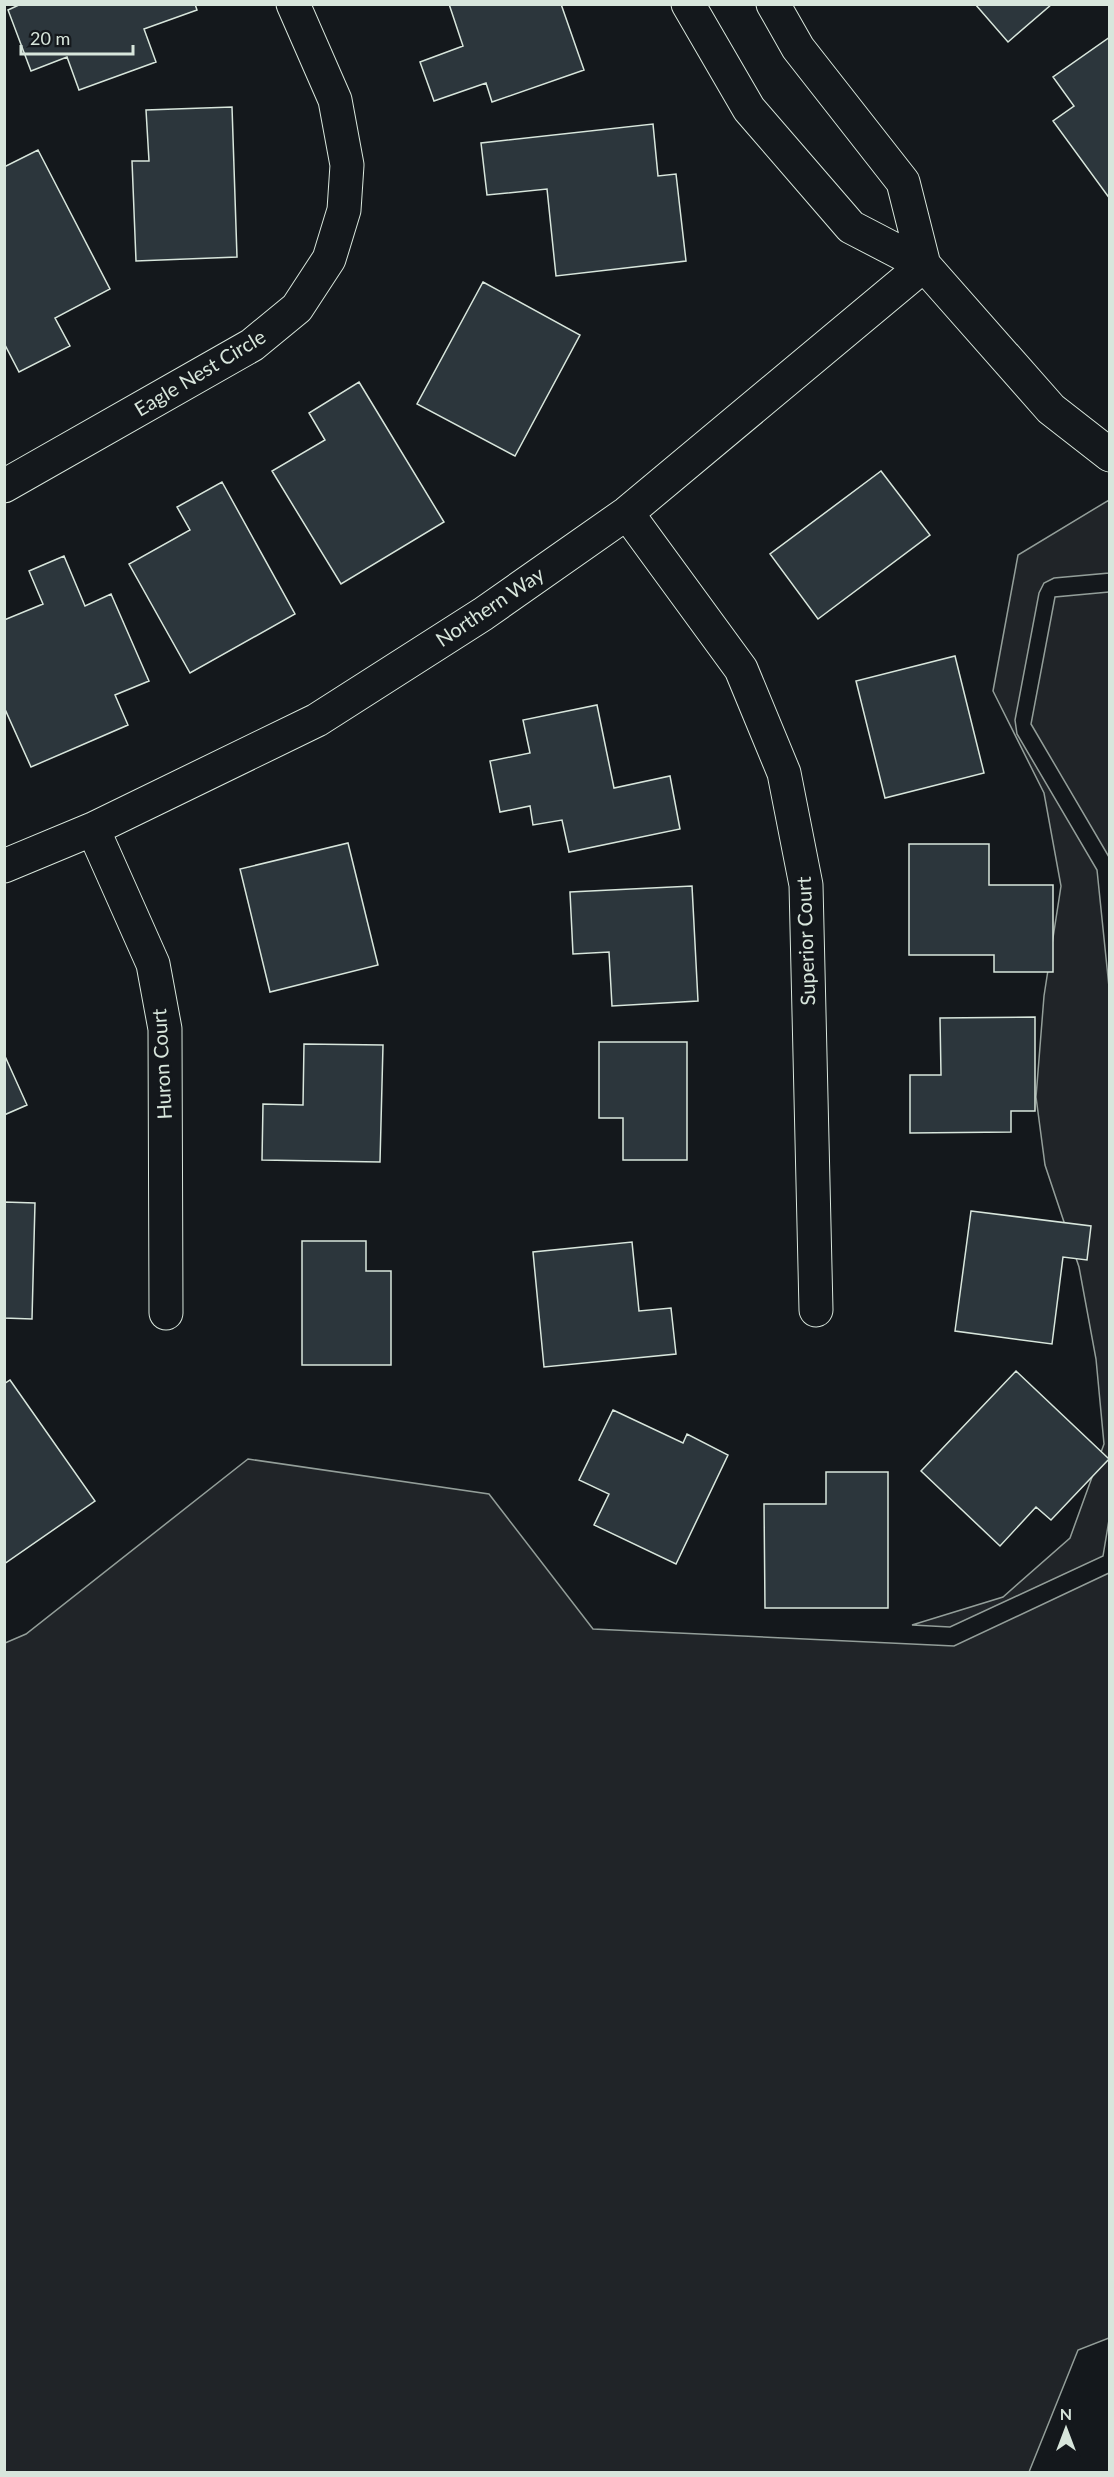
<svg xmlns="http://www.w3.org/2000/svg" width="1114" height="2477" font-family="Lato,sans-serif">
<style>
.green{fill:#202428;stroke:#939e99;stroke-width:1.5}
.building{fill:#2c363c;stroke:#d8e6dc;stroke-width:1.5}
.lines{fill:none;stroke-linecap:round;stroke-linejoin:round}
.minor-casing{stroke:#d8e6dc;stroke-width:35}
.minor{stroke:#14181c;stroke-width:33}
.labels{text-anchor:middle;stroke-width:4.5;stroke-linejoin:round;paint-order:stroke}
.street-label{font-size:20px;fill:#d8e6dc;stroke:#14181c}
</style>
<rect width="100%" height="100%" fill="#14181c"/>
<path class="green" d="M1109 500V573L1054 578 1044 583 1039 593 1015 720 1017 734 1097 870 1109 987 1110 1514 1103 1556 950 1627 912 1625 1003 1597 1070 1538 1104 1444 1096 1359 1079 1267 1045 1165 1036 1097 1044 996 1061 886 1044 793 993 691 1018 555Z
M1109 592H1110L1109 857 1031 724 1055 597Z
M248 1459 489 1494 593 1629 954 1646 1109 1573V2338L1078 2350 1029 2472H5V1643L26 1634Z"/>
<path class="building" d="M21 4H195L197 10 144 29 156 62 79 90 67 57 31 71 8 10Z
M449 4H561L584 70 492 102 486 83 434 101 420 62 463 46Z
M975 4H1052L1008 42Z
M1110 37V199L1053 121 1074 106 1053 77Z
M232 107 237 257 136 261 132 161H149L146 110Z
M653 124 658 176 676 174 686 261 556 276 547 189 487 195 481 143Z
M38 150 110 289 55 318 70 346 19 372 4 343V167Z
M483 282 580 335 515 456 417 404Z
M359 382 444 522 341 584 272 471 325 440 309 413Z
M881 471 930 535 818 619 770 554Z
M222 482 295 614 190 673 129 564 190 530 177 507Z
M64 556 85 606 111 594 149 681 115 695 128 725 31 767 4 707V620L43 604 29 571Z
M955 656 984 773 885 798 856 681Z
M597 705 614 788 670 776 680 829 569 852 562 820 533 825 530 806 500 812 490 761 530 753 523 720Z
M348 843 378 965 270 992 240 869Z
M909 844H989V885H1053V972H994V955H909Z
M692 886 698 1001 612 1006 609 952 573 954 570 892Z
M1035 1017V1111H1011V1132L910 1133V1075H941L940 1018Z
M599 1042H687V1160H623V1118H599Z
M304 1044 383 1045 380 1162 262 1160 263 1104 303 1105Z
M4 1054 27 1105 4 1115Z
M4 1202 35 1203 32 1319 4 1318Z
M971 1211 1091 1226 1087 1260 1063 1257 1052 1344 955 1331Z
M302 1241H366V1271H391V1365H302Z
M632 1242 639 1311 671 1308 676 1354 544 1367 533 1252Z
M1016 1371 1109 1459 1051 1520 1036 1507 1000 1546 921 1471Z
M10 1380 95 1501 4 1564V1384Z
M613 1410 683 1443 687 1434 728 1455 676 1564 594 1525 609 1494 579 1480Z
M826 1472H888V1608H765L764 1504H826Z"/>
<g class="lines">
<defs>
<path id="minor" d="M688 4 749 109 851 227 924 265 1051 409 1110 455
M773 4 798 48 903 182 924 265
M4 486 252 345 297 308 329 259 344 210 347 165 335 100 293 4
M627 513 741 669 784 773 806 885 816 1310
M93 829 153 964 165 1029 166 1313
M4 866 93 829 317 720 483 614 627 513 924 265"/>
</defs>
<use href="#minor" class="minor-casing"/>
<use href="#minor" class="minor"/>
</g>
<g class="labels">
<g class="street-label">
<text transform="translate(200 373) rotate(-31)" y="7">Eagle Nest Circle</text>
<text transform="translate(490 607) rotate(-34)" y="7">Northern Way</text>
<text transform="translate(806 941) rotate(-92)" y="7">Superior Court</text>
<text transform="translate(162 1064) rotate(-93)" y="7">Huron Court</text>
</g>
</g>
<rect width="1114" height="2477" fill="none" stroke="#d8e6dc" stroke-width="12"/>
<g transform="translate(1066 2429)" stroke="#14181c" stroke-width="4.5" paint-order="stroke">
<path d="M0-4.5L10 22L0 15L-10 22Z" fill="#d8e6dc"/>
<text y="-9" font-size="16" font-weight="bold" text-anchor="middle" fill="#d8e6dc">N</text>
</g>
<path d="M21 45v9h112v-9" fill="none" stroke="#d8e6dc" stroke-width="3"/>
<text x="30" y="45" font-size="18" fill="#d8e6dc" stroke="#14181c" stroke-width="4.5" paint-order="stroke">20 m</text>
</svg>
